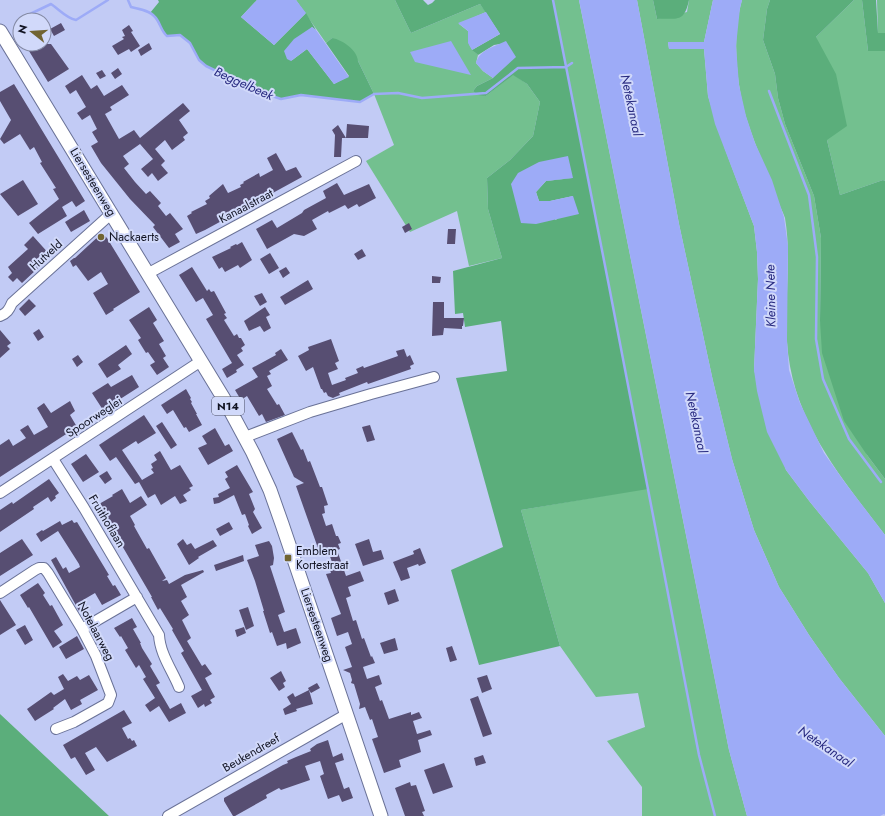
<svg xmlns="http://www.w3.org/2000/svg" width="885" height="816" font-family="Jost,sans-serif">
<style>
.green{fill:#73c08f}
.forest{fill:#5bae7b;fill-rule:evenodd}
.water{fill:#9dabf7}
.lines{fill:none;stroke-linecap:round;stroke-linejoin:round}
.stream{stroke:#9dabf7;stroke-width:2.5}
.building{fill:#574e72}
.minor-casing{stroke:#6a7297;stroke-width:12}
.major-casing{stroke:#6a7297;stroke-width:15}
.minor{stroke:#fff;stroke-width:10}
.major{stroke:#fff;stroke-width:13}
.poi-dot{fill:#716432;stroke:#d1d9fa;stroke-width:1.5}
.labels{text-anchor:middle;stroke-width:4;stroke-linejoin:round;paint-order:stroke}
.shield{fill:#d1d9fa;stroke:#4b4e63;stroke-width:1}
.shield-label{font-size:11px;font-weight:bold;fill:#111322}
.street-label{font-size:12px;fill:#111322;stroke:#d1d9fa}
.poi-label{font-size:12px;fill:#111322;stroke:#d1d9fa;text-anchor:start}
.water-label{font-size:13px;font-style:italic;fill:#282a80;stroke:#d1d9fa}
</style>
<rect width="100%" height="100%" fill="#c2cbf5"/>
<path class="green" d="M296 0H395L411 33 480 4 486 12 459 24 468 31C468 44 469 47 478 55L476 63 483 71 493 78 477 86 473 91 486 96 513 74 527 84 540 102 533 136 510 160 487 178 488 209 502 258 469 266 457 211 410 232 366 161 394 145 374 94 358 61 332 38 326 43Z
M553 0H579L729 750 747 816H642V787L607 741 645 727 638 693 596 697 560 646 521 510 648 488Z
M637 0H653L657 19 687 12 689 0H713L704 42H668L669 49H704L708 96 725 149 754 226 757 252 758 279 754 370 786 470 810 502 868 573 885 603V736L839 678 809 635 779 587 754 530 732 459 713 381 679 224Z
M742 0H770L767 9 763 40 775 74 778 98 785 124 814 196 821 238 820 321 867 455 885 479V535C840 476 792 420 787 342 784 301 792 259 785 218 783 212 780 207 778 201 773 189 769 177 764 165 757 149 751 133 746 117 736 82 732 35 742 0Z
M854 0H862L868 51H885V181L883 180 840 195 827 140 816 37Z
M877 0H885V33H878Z"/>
<path class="forest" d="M158 0H257L241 17 274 45 306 13 316 30 312 27 291 61 307 49 334 84 349 76 326 43 332 38C343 40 357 50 358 61L374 94 360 102 301 95 281 99 260 92 206 66 199 60 190 43 180 35 167 36C160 29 158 19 150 13L159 2Z
M395 0H423L428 5 432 3 435 0H553L648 489 521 510 560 646 479 665 451 570 503 547 456 378 507 371 501 321 465 327 463 313 455 314 453 271 502 258 488 209 487 178 510 160 533 136 540 102 527 84 513 75 486 96 478 95 473 91 477 86 493 78 500 44 494 45 478 55 472 50 500 34 480 4 411 33ZM572 178 546 181 536 192 539 201H550L573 196 556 220 511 184Z
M653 0H689C684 23 678 18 657 19Z
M770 0H854L816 37 836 74 847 126 827 140 840 195 883 180 885 181V479L867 455 844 421 822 353 820 321 821 238 814 196 785 124 778 98 775 74 763 40 767 9Z
M862 0H876L878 33H885V51H868Z
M0 714 109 816H0Z"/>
<path class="water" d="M257 0H296L306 13 274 45 241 17Z
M579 0H637L679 224 713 381 732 459 754 530 779 587 809 635 839 678 885 736V815L884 814 880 816H747L729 750Z
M713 0H742L740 8 736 46 739 85 746 116 755 143 772 180 784 217 788 246 787 340 789 370 800 403 824 453 846 484 885 535V603L868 573 810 502 786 470 767 432 757 391 754 370 758 279 757 252 754 226 715 124 708 96 704 49H669L668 42H704Z
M486 12 500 34 472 50 468 43V31L458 23Z
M312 27 316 30 349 77 334 84 307 49 291 61 287 59 284 51 294 39Z
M451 41 471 75 415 62 410 52Z
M506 41 516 57 493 78 483 71 476 63C480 49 494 47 506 41Z
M568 156 573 178 546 181 536 192 539 201H550L573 196 579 214 536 224 521 223 511 184 518 173 539 162Z"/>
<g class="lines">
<path class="stream" d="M128 0 131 7C138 9 150 10 155 17 160 22 161 31 167 36L180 35 190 43 199 60 206 66 260 92 281 99 301 95 360 102 374 94 398 93 422 98 486 93 518 68 566 67 572 63
M553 0 609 286 699 755 715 816
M23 20 28 15 51 4C60 10 66 18 76 20L108 0
M17 26 20 23
M769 91 809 195 817 257 816 339 823 379 849 439 881 482"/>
</g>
<path class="building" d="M61 23 65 30 54 36 50 29Z
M129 25 133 31 131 32 140 46 131 52 129 49 118 55 112 46 124 39 122 37 125 36 122 30Z
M149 43 152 49 141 56 138 50Z
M27 44H51L69 69 48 82 29 51 31 50Z
M118 68 122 74 115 79 111 73Z
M102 70 106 76 100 79 96 73Z
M82 75 91 89 97 85 104 96 122 85 129 95 110 107 112 110 105 114 119 139 134 130 140 138 183 103 190 111 179 120 188 133 183 137 185 140 172 150 165 140 155 149 165 161 161 165 168 173 158 181 152 173 148 177 141 169 153 159 140 144 123 156 129 164 124 168 135 182 146 194 150 191 161 203 158 206 166 216 170 213 183 229 175 234 180 242 169 248 153 227 155 225 130 199 101 163 91 146 98 142 92 132 97 129 90 115 82 120 77 113 86 107 76 90 70 94 65 86Z
M14 84 85 201 76 207 72 201 62 207 67 216 38 234 29 223 59 199 53 189 56 188 40 163 42 162 34 147 30 150 20 134 4 144 0 139 11 120 0 101V92Z
M347 124 369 126 368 138H346Z
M338 125 346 138H342L341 157H334L335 135 332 130Z
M276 153 286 171 296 167 302 177 205 230 196 234 187 216 192 213 191 212 207 204 205 201 210 198 209 196 223 184 228 193 241 187 240 185 244 183 243 182 259 173 260 177 273 170 267 158Z
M23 180 38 204 18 216 0 194Z
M337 183 344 195 369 184 376 198 359 207 357 204 348 209 345 205 329 213 328 211 312 220 317 229 304 236 294 234 267 249 256 229 272 220 277 228 302 213 304 210 326 198 323 191Z
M84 210 90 221 71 232 65 222Z
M409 223 412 229 405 233 402 227Z
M448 229H456L455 244H447Z
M102 233 107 238 140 292 113 309 114 310 106 315 93 293 108 284 101 272 88 281 76 265 73 267 70 261 74 258H75Z
M33 236 51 256 22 283 17 278 13 282 8 277 12 273 8 267 28 249 24 245Z
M242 242 252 260 240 268 238 265 225 272 222 267 219 269 212 257 231 248 230 247 236 244 237 245Z
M362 249 366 256 358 260 354 254Z
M270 253 279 268 269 274 260 259Z
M192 267 207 291 209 289 211 292 214 291 226 313 224 314 227 318 224 320 234 336 237 334 239 338H241L245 345 241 348 243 351 237 355 244 365 236 370 237 372 227 378 222 369 232 363 206 319 213 315 203 298 196 302 179 275Z
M286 267 290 273 283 278 279 271Z
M432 276 441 277 440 283H432Z
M308 280 313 289 285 305 280 297Z
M262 293 267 302 260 306 254 296Z
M29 299 36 306 25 316 19 309Z
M433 302H444V318H464L463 326H462V329L444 328 443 335 432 336Z
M149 307 157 320 153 323 164 341 159 344 166 356 163 358 169 367 157 375 150 365 155 362 148 352 146 353 141 345 138 340 141 338 129 320Z
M265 307 270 315 266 317 271 328 264 332 260 326 249 331 244 321Z
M39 329 44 337 38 341 33 333Z
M0 330 11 343 7 346 10 349 0 358Z
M331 339 339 361 335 363 338 369 328 373 332 385 346 380 345 378 358 373 356 369 363 366 364 368 398 356 396 351 404 349 407 357 410 355 414 364 410 366 411 369 368 384 367 382 339 393 340 395 335 397 333 398 328 396 326 392 324 393 322 389H321L313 367 306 371 298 356 309 350 308 347Z
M126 345 132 354 118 365 121 369 107 378 98 364Z
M281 349 288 360 269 371 271 374 267 376 272 386 267 389 277 405 279 404 285 415 266 422 262 414 259 416 247 396 241 400 235 390 258 377 252 368 276 355 275 353Z
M78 355 83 362 77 367 72 359Z
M132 375 139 387 103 410 92 393 108 383 111 387Z
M186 389 191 398 190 399 192 402 191 403 197 414H196L202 425 189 432 186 427 184 428 173 410 167 414 161 405Z
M70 401 75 411 70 415 77 427 0 477V445L9 439 13 446 26 438 20 430 28 425 34 435 48 427 37 408 44 403 51 413Z
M144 415 156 433 138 444 136 441 122 450 142 480 154 473 151 469 153 468 151 464 157 460 154 455 160 451 171 470 180 465 193 486 189 488 191 490 183 495 187 501 180 504 175 496 161 505 155 494 148 498 139 482 135 484 116 457 110 461 99 445Z
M162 422 177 445 171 449 156 426Z
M370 425 375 440 367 442 362 427Z
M215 428 225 446 229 444 233 451 208 465 198 448 207 444 202 436Z
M292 432 301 450 303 449 308 462 310 461 320 487H322L328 505 324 506 325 513 322 514 326 526 332 524 336 536H338L341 543 338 544 340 549 337 550 346 576 360 571 364 581 348 587 351 596 346 598 353 621 356 620 362 639 364 638 371 657 372 656 375 663 363 667 367 679 379 675 382 684 375 687 380 701 382 700 389 719 411 712V715L419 712 422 718 413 721 417 734 430 730 432 735 418 740 421 752 399 760 401 767 384 773 372 739 378 737 372 719 370 720 365 707 359 709 360 704 354 684 351 683 352 680 350 673 343 670 352 667 345 647 352 644 348 632 337 636 331 618 341 614 326 574 331 573 328 563 332 562 327 548 319 551 296 486 304 483 294 477 277 439Z
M86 454 99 472 83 482 71 464Z
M237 465 253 492 249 494 255 509 253 512 262 528 252 534 248 526 249 525 245 514 242 515 234 495 219 503 214 504 213 498 219 497 218 494 230 488 225 479 228 477 225 472Z
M107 471 112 479 105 484 99 476Z
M49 479 59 493 55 496 56 498 51 502 48 497 33 507 34 509 0 532V510L12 502 13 504Z
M122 489 130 503 141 496 147 505 130 516 135 525 134 526 147 549 149 548 166 578 162 581 167 580 169 584 185 575 203 570 204 572 181 585 187 597 181 601 189 615 182 620 191 638 187 641 202 666 205 664 212 674 205 678 215 697 210 700 212 703 205 707 204 704 198 708 191 696 202 690 181 653 184 651 172 630 173 629 160 608 158 610 151 597H152L100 508 101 507 99 504 113 496 112 495Z
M72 520 74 523 77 522 109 575 107 576 113 586 115 585 121 595 102 605 95 593 83 600 87 606 79 611 51 560 56 557 63 569 66 567 69 573 80 567 79 564 58 531 41 542 36 534 42 530 43 531 60 521 62 525Z
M229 522 233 529 220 536 216 529Z
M22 539 33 555 0 576V553Z
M183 539 187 545 191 543 195 549 213 540 217 546 198 557 199 558 189 565 177 544Z
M369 539 373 552 381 550 384 559 363 566 355 544Z
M269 541 272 546 274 558 273 565 270 566 285 612 278 615 284 632 296 628 301 643 287 649 286 643 277 646 272 632 270 633 263 611H264L255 581 247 560 259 556 255 545Z
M420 548 426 563 419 566 418 564 407 568 410 578 401 581 393 562 414 554 413 551Z
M243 555 244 561 216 571 214 565Z
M38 583 45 593 43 595 50 606 52 605 63 625 54 631 62 642 53 648 29 607 28 608 20 595Z
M395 589 399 601 388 605 384 593Z
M0 600 16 625 0 635Z
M248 607 254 626 246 630 239 610Z
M132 618 137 627 133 629 141 643H140L142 648 152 664 150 666 160 683 156 685 170 709 181 703 186 713 169 722 159 706 150 712 145 705 155 698 143 679 146 677 139 665 136 668 125 650 128 648 121 636 120 637 114 628Z
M25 625 33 640 25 645 16 630Z
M244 627 246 633 237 637 235 630Z
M77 636 84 649 66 659 59 647Z
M395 638 398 650 384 654 380 643Z
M452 646 457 660 450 662 446 648Z
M281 671 286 681 283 683 285 687 279 691 270 678Z
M63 674 68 681 77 676 80 680 89 675 98 690 80 700 82 704 71 710 65 699 53 708 54 709 35 721 27 709 51 692 54 695 64 689 58 677Z
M487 675 492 689 482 693 477 678Z
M317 683 320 688 311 693 309 690 313 704 296 709 297 711 285 715 283 709 291 704 287 697 293 693 295 697 309 690 308 688Z
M478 696 492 734 483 737 470 699Z
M124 710 132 723 122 728 128 739 130 738 132 741 134 740 137 746 107 762 96 747 85 753 95 770 86 775 75 757 71 759 63 745Z
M328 740 333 757 342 753 344 760 335 763 344 789 349 787 353 798 342 802 339 795 328 799 320 776 324 774 320 761 305 766 310 780 281 790 279 788 266 795 267 798 235 816H233L224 801V798L283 765 288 763 287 761 296 757 311 751 310 749 317 744Z
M483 755 486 763 476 766 474 758Z
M444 763 453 787 433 794 424 770Z
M410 782 411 786 416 785 425 811 422 812 424 816H405L395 788Z"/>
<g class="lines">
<defs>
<path id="minor" d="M147 274 356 161
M0 316C7 313 9 310 12 303L112 213
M245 437 310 412 371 394 434 377
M53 459 84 508 159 635C160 654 172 670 179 687
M0 493 201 361
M0 593 35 570 39 568H44L48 573 82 629 96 656 111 695 108 703 74 722 56 729
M82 629 137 597
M168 816 347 714"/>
<path id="major" d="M0 31 224 399 253 453 270 490 282 524 381 816"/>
</defs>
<use href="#minor" class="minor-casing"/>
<use href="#major" class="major-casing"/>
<use href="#minor" class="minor"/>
<use href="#major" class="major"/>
</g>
<g class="poi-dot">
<circle cx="101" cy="237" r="4"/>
<rect x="284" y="554" width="8" height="8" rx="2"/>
</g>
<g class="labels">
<rect class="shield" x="212" y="397" width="32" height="18" rx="3"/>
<g class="shield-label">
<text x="228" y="410">N14</text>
</g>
<g class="street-label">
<text transform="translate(93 182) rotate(59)" y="4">Liersesteenweg</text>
<text transform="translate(246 206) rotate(-28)" y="4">Kanaalstraat</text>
<text transform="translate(46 255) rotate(-42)" y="4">Hutveld</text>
<text transform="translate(94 417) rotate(-33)" y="4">Spoorweglei</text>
<text transform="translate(107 521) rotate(59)" y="4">Fruithoflaan</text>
<text transform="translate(317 625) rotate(71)" y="4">Liersesteenweg</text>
<text transform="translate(96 631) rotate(62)" y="4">Notelaarweg</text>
<text transform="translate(251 753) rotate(-30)" y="4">Beukendreef</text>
</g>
<g class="poi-label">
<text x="109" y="241">Nackaerts</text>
<text x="296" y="555">Emblem<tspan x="296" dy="14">Kortestraat</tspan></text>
</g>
<g class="water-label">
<text transform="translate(244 83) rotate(24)" y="5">Beggelbeek</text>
<text transform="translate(632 105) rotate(78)" y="5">Netekanaal</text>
<text transform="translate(770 296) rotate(-91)" y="5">Kleine Nete</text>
<text transform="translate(697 422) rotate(78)" y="5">Netekanaal</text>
<text transform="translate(826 746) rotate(34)" y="5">Netekanaal</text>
</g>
</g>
<g transform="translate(32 32) rotate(287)"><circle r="19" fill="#d1d9fa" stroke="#848aa4"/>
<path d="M0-3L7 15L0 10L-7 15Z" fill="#716432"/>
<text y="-6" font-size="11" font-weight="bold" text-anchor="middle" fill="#111322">N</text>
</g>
</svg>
